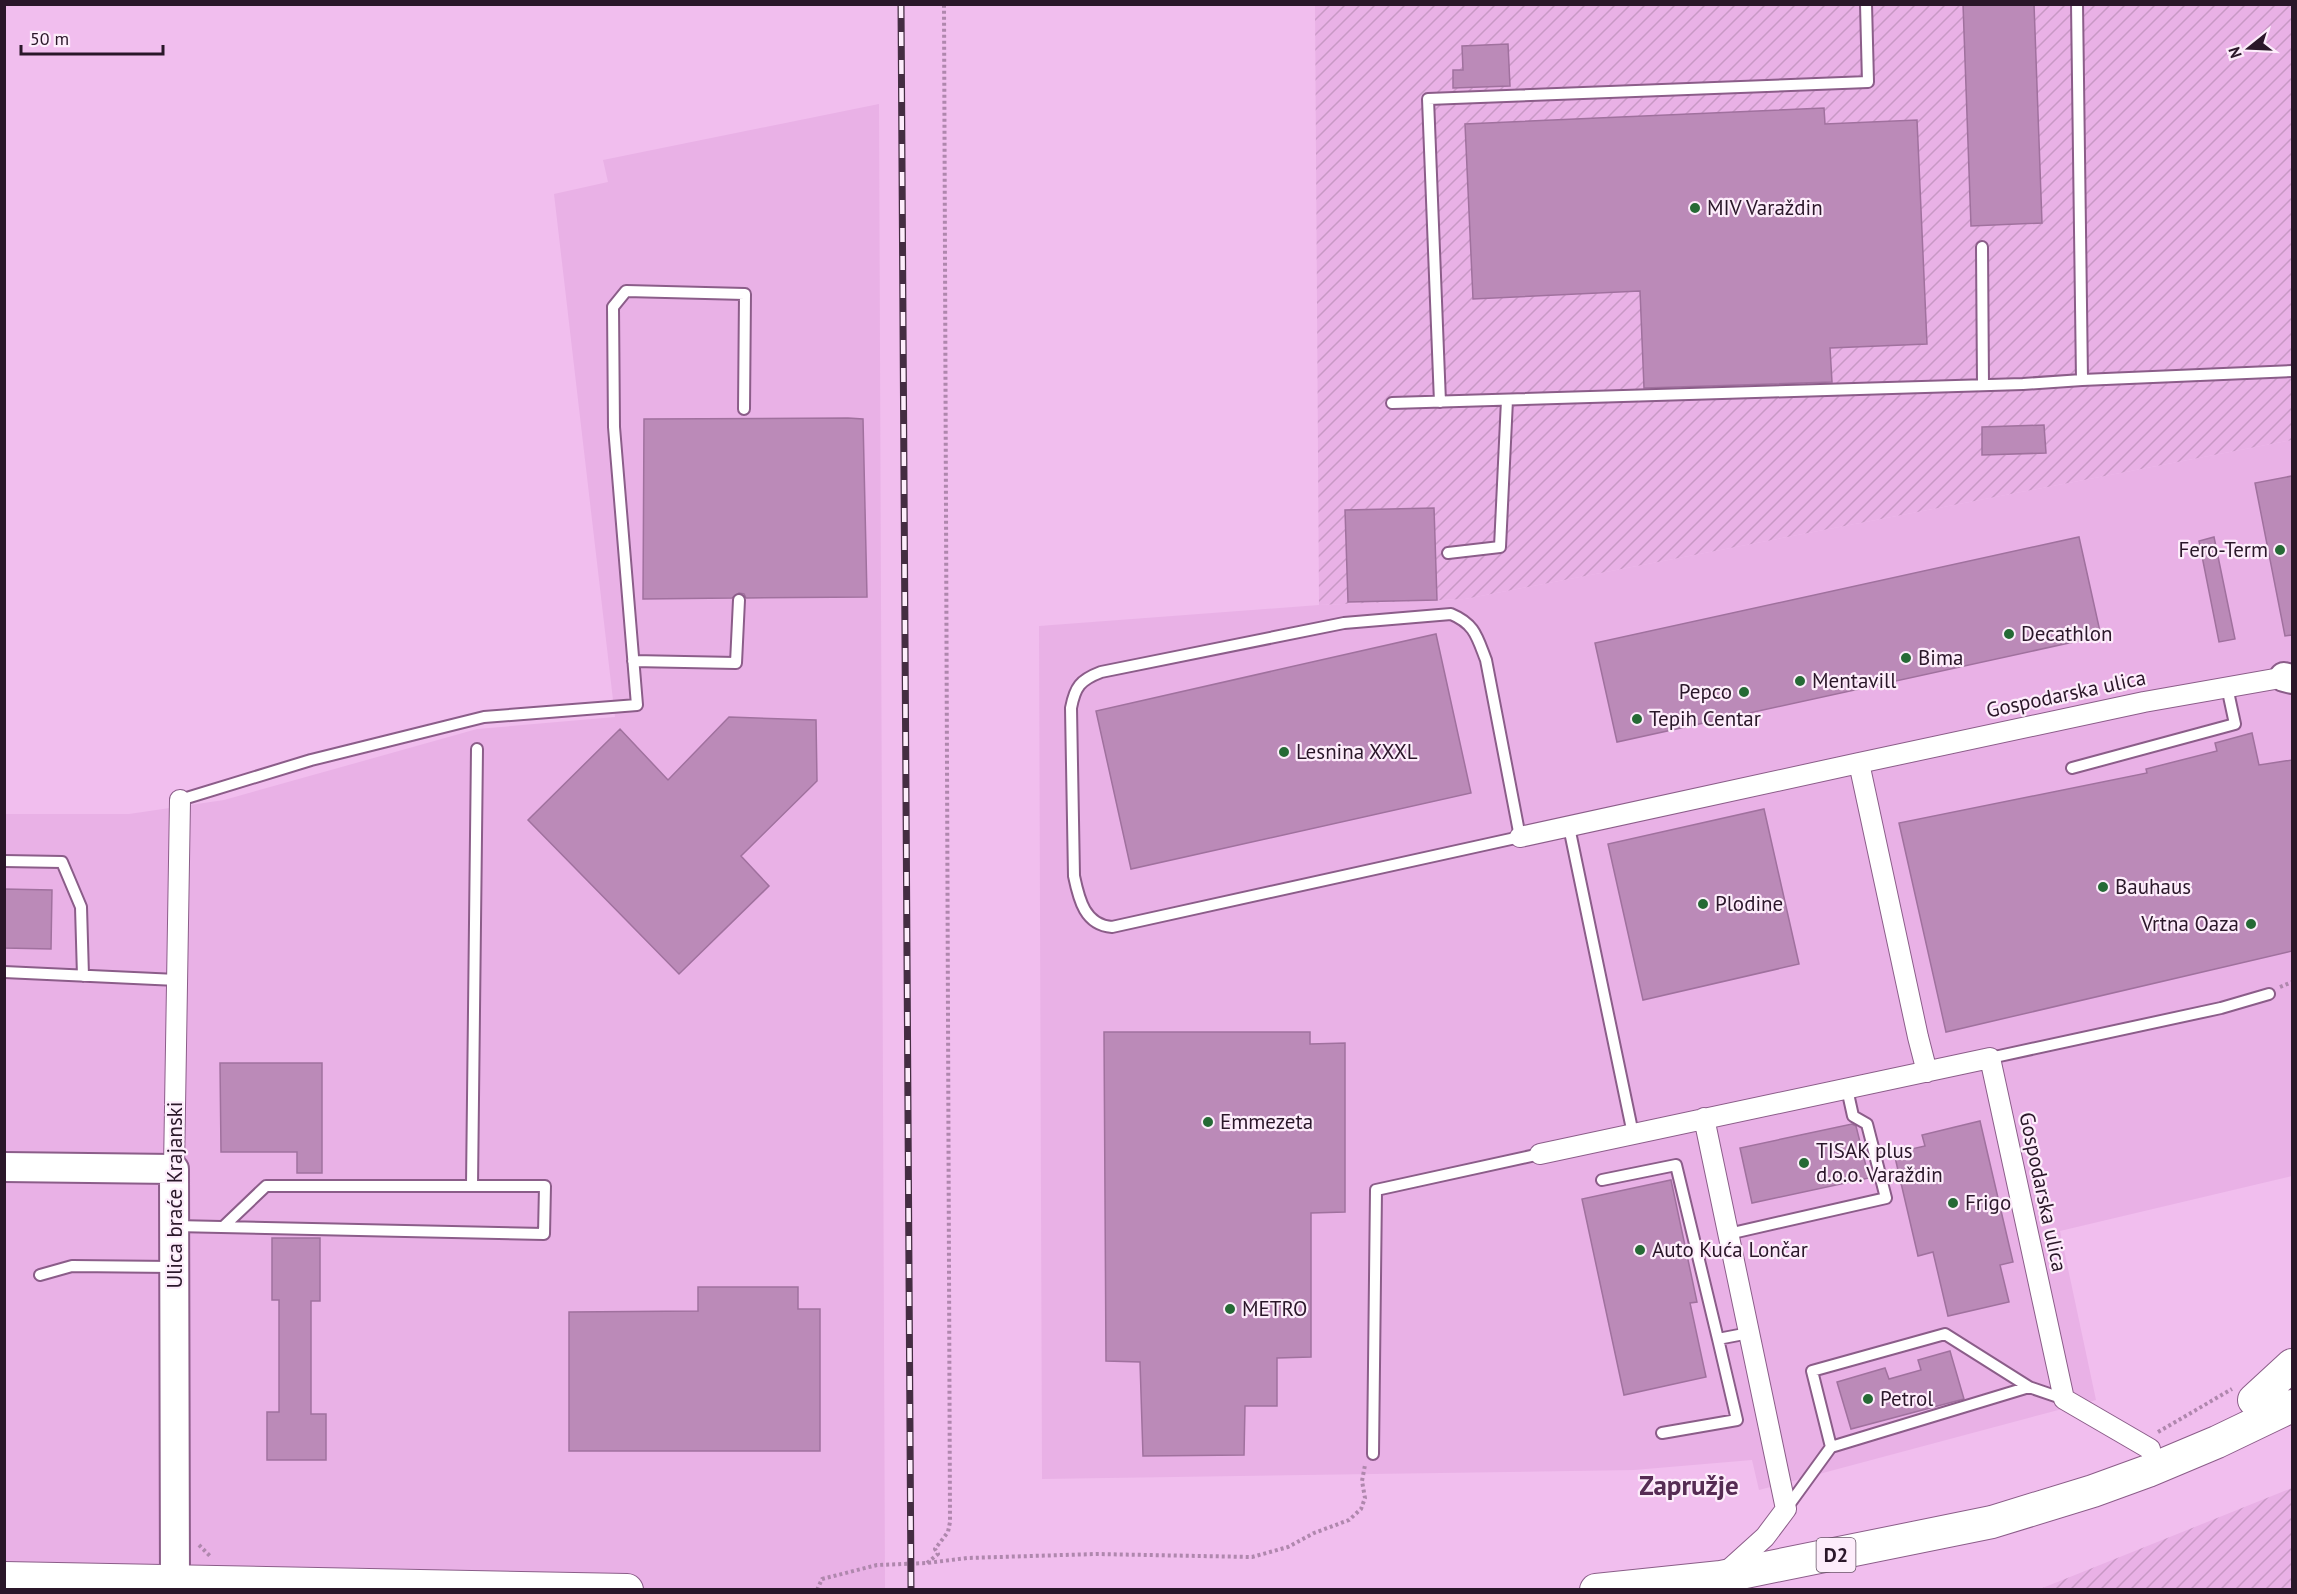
<svg xmlns="http://www.w3.org/2000/svg" width="2297" height="1594" font-family="'PT Sans',sans-serif">
<style>
.built{fill:#e9b1e6}
.industrial{fill:url(#industrial-furrows)}
.building{fill:#bb8ab8;stroke:#a0719e;stroke-width:1.5}
.lines{fill:none;stroke-linecap:round;stroke-linejoin:round}
.service-casing{stroke:#8b5d89;stroke-width:14}
.minor-casing{stroke:#8b5d89;stroke-width:22}
.secondary-casing{stroke:#8b5d89;stroke-width:32}
.primary-casing{stroke:#8b5d89;stroke-width:34}
.path{stroke:#af87ad;stroke-width:4;stroke-dasharray:3 3;stroke-linecap:butt}
.service{stroke:#fff;stroke-width:10}
.minor{stroke:#fff;stroke-width:20}
.secondary{stroke:#fff;stroke-width:28}
.primary{stroke:#fff;stroke-width:32}
.rail-casing{stroke:#442d42;stroke-width:7}
.rail{stroke:#fdedfb;stroke-width:4.5;stroke-dasharray:14;stroke-linecap:butt}
.poi-dot{fill:#256a35;stroke:#fdedfb;stroke-width:2}
.labels{text-anchor:middle;stroke-width:4.5;stroke-linejoin:round;paint-order:stroke}
.shield{fill:#fdedfb;stroke:#695768;stroke-width:1.5}
.shield-label{font-size:20px;font-weight:bold;fill:#2a1729}
.poi-label{font-size:21px;fill:#2a1729;stroke:#fdedfb;text-anchor:start}
.street-label{font-size:21px;fill:#2a1729;stroke:#fdedfb}
.district-label{font-size:27px;font-weight:bold;fill:#562c54;stroke:#fdedfb}
</style>
<defs>
<pattern id="industrial-furrows" width="10" height="10" patternUnits="userSpaceOnUse" patternTransform="scale(1.5)"><rect width="10" height="10" fill="#e9b1e6"/><path d="M-1 1l2-2M0 10L10 0M9 11l2-2" fill="none" stroke="#c898c5"/></pattern>
</defs>
<rect width="100%" height="100%" fill="#f1beee"/>
<path class="built" d="M879 104 885 1589H5L4 814H129L224 800 477 729 615 717 554 194 608 182 603 160Z
M2292 440V1176L2060 1231 2096 1400 1759 1490 1752 1460 1634 1470 1042 1479 1039 626 1319 605 1465 599Z"/>
<path class="industrial" d="M1315 5H2292V440L1465 599 1319 605Z
M2292 1488V1589H2040Z"/>
<path class="building" d="M1963 4H2034L2042 223 1971 226Z
M1508 44 1510 86 1453 88V70H1463L1462 46Z
M1824 108 1825 124 1917 120 1927 344 1830 348 1832 382 1644 388 1640 291 1473 299 1465 124Z
M848 418 863 419 867 597 746 598 744 594 739 593 732 598 643 599 644 419Z
M2044 425 2046 453 1982 455V427Z
M2292 476V635L2285 636 2255 483Z
M1434 508 1437 600 1348 602 1345 510Z
M2079 537 2101 636 1617 742 1595 643Z
M2214 537 2235 639 2219 642 2199 541Z
M1436 634 1471 793 1131 869 1096 711Z
M729 717 816 720 817 781 741 856 769 886 679 974 528 820 620 729 668 780Z
M2252 733 2259 765 2292 760V951L1946 1032 1899 823 2147 773 2146 769 2217 751 2215 743Z
M1764 809 1799 964 1643 1000 1608 844Z
M4 889 52 890 51 949 4 948Z
M1104 1032H1310V1044L1345 1043V1212L1311 1213V1357L1277 1358V1406H1245L1244 1455 1143 1456 1140 1362 1106 1361Z
M220 1063H322V1173H297V1152H221Z
M1980 1121 2013 1262 2000 1265 2009 1302 1948 1316 1933 1252 1918 1256 1894 1153 1925 1146 1922 1135Z
M1852 1124 1856 1126 1869 1178 1752 1203 1740 1148Z
M1671 1180 1697 1302 1690 1303 1706 1377 1624 1395 1582 1199Z
M272 1238H320V1301H311V1414H326V1460H267V1412H279V1300H272Z
M698 1287H798V1309H820V1451H569V1312L698 1311Z
M1950 1351 1964 1399 1851 1429 1837 1382 1885 1368 1889 1379 1921 1370 1918 1360Z"/>
<g class="lines">
<defs>
<path id="service" d="M1982 247 1983 385
M2082 380 2292 371
M1440 402 1428 99 1868 82 1866 4
M1392 403 2023 384 2082 380 2077 4
M1448 553 1500 547 1507 400
M1451 614C1475 624 1477 637 1486 660L1520 837 1112 927C1085 925 1079 900 1074 876L1071 708C1075 687 1080 680 1101 672L1344 623Z
M633 661 736 663 739 600
M2072 768 2235 724 2227 687
M180 800 311 760 484 717 637 705 614 427 613 307 626 291 745 294 744 409
M1569 827 1633 1134
M4 861 62 862 81 907 83 976
M4 972 177 980
M1990 1058 2221 1008 2269 994
M1602 1180 1676 1165 1718 1339
M472 1186 477 749
M175 1226 544 1234 545 1186H266L223 1227
M1728 1234 1886 1198 1867 1124 1853 1116 1847 1089
M40 1275 72 1266 173 1267
M1662 1433 1737 1420 1718 1339 1749 1333
M1831 1447 1812 1371 1945 1334 2029 1387
M1373 1454 1376 1190 1540 1154
M1786 1509 1831 1447 2029 1387 2064 1399"/>
<path id="minor" d="M1520 837 1859 763
M1927 1072 1918 1037 1859 763 2144 702 2292 676
M1704 1118 1786 1509 1765 1537 1724 1574
M1540 1154 1990 1058 2064 1399 2150 1449
M174 1169 180 800"/>
<path id="secondary" d="M2284 677 2292 679
M4 1167 174 1169 175 1590"/>
<path id="primary" d="M2254 1400 2292 1365
M4 1578 627 1590
M1596 1590 1721 1577 1992 1522 2093 1491 2148 1471 2217 1442 2292 1406"/>
</defs>
<use href="#service" class="service-casing"/>
<use href="#minor" class="minor-casing"/>
<use href="#secondary" class="secondary-casing"/>
<use href="#primary" class="primary-casing"/>
<path class="path" d="M2280 987 2292 982
M2158 1432 2232 1389
M199 1545 211 1557
M927 1563 938 1554 935 1549 948 1532 950 1522 944 4
M817 1590 822 1579 877 1565 927 1563 967 1558 1096 1554 1252 1557 1288 1547 1314 1533 1349 1520 1361 1509 1365 1498 1362 1481 1365 1465"/>
<use href="#service" class="service"/>
<use href="#minor" class="minor"/>
<use href="#secondary" class="secondary"/>
<use href="#primary" class="primary"/>
<defs>
<path id="rail" d="M901 4 911 1590"/>
</defs>
<use href="#rail" class="rail-casing"/>
<use href="#rail" class="rail"/>
</g>
<g class="poi-dot">
<circle cx="1695" cy="208" r="6"/>
<circle cx="2280" cy="550" r="6"/>
<circle cx="2009" cy="634" r="6"/>
<circle cx="1906" cy="658" r="6"/>
<circle cx="1800" cy="681" r="6"/>
<circle cx="1744" cy="692" r="6"/>
<circle cx="1637" cy="719" r="6"/>
<circle cx="1284" cy="752" r="6"/>
<circle cx="2103" cy="887" r="6"/>
<circle cx="1703" cy="904" r="6"/>
<circle cx="2251" cy="924" r="6"/>
<circle cx="1208" cy="1122" r="6"/>
<circle cx="1804" cy="1163" r="6"/>
<circle cx="1953" cy="1203" r="6"/>
<circle cx="1640" cy="1250" r="6"/>
<circle cx="1230" cy="1309" r="6"/>
<circle cx="1868" cy="1399" r="6"/>
</g>
<g class="labels">
<rect class="shield" x="1816.5" y="1538" width="39" height="34" rx="4.5"/>
<g class="shield-label">
<text x="1836" y="1562">D2</text>
</g>
<g class="poi-label">
<text x="1707" y="215">MIV Varaždin</text>
<text x="2268" y="557" text-anchor="end">Fero-Term</text>
<text x="2021" y="641">Decathlon</text>
<text x="1918" y="665">Bima</text>
<text x="1812" y="688">Mentavill</text>
<text x="1732" y="699" text-anchor="end">Pepco</text>
<text x="1649" y="726">Tepih Centar</text>
<text x="1296" y="759">Lesnina XXXL</text>
<text x="2115" y="894">Bauhaus</text>
<text x="1715" y="911">Plodine</text>
<text x="2239" y="931" text-anchor="end">Vrtna Oaza</text>
<text x="1220" y="1129">Emmezeta</text>
<text x="1816" y="1158">TISAK plus<tspan x="1816" dy="24">d.o.o. Varaždin</tspan></text>
<text x="1965" y="1210">Frigo</text>
<text x="1652" y="1257">Auto Kuća Lončar</text>
<text x="1242" y="1316">METRO</text>
<text x="1880" y="1406">Petrol</text>
</g>
<g class="street-label">
<text transform="translate(2066 694) rotate(-12)" y="7">Gospodarska ulica</text>
<text transform="translate(2043 1192) rotate(78)" y="7">Gospodarska ulica</text>
<text transform="translate(175 1195) rotate(-90)" y="7">Ulica braće Krajanski</text>
</g>
<g class="district-label">
<text x="1689" y="1495">Zapružje</text>
</g>
</g>
<rect width="2297" height="1594" fill="none" stroke="#2a1729" stroke-width="12"/>
<g transform="translate(2249 48) rotate(252)" stroke="#fdedfb" stroke-width="4.5" paint-order="stroke">
<path d="M0-4.5L10 22L0 15L-10 22Z" fill="#2a1729"/>
<text y="-9" font-size="16" font-weight="bold" text-anchor="middle" fill="#2a1729">N</text>
</g>
<path d="M21 45v9h142v-9" fill="none" stroke="#2a1729" stroke-width="3"/>
<text x="30" y="45" font-size="18" fill="#2a1729" stroke="#fdedfb" stroke-width="4.5" paint-order="stroke">50 m</text>
</svg>
